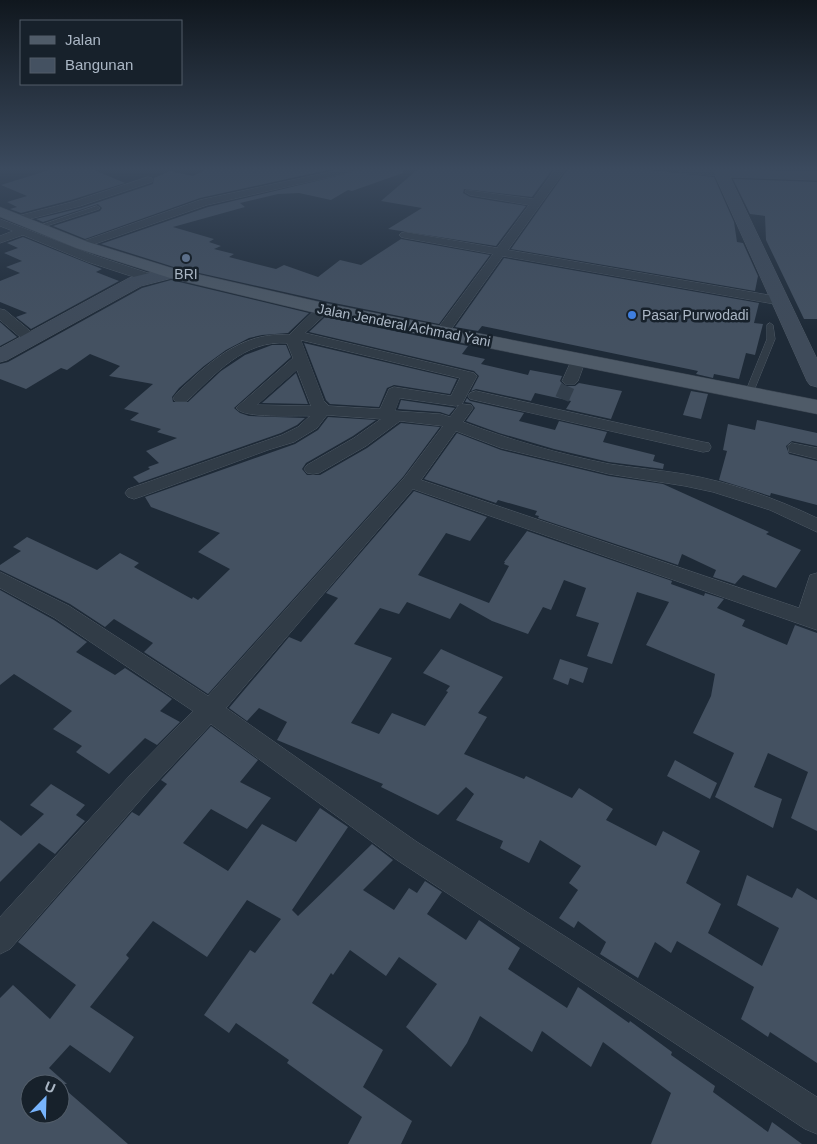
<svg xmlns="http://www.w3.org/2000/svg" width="817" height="1144" font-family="Arial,sans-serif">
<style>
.building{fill:#445161}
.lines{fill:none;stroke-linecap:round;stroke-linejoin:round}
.street-tunnel{stroke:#333f4c;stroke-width:14;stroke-dasharray:14 7;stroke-linecap:butt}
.lane-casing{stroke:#4f5a66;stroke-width:1}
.street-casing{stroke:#4f5a66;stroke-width:1}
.secondary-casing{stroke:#4f5a66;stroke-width:1}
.primary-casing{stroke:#3b4551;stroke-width:1}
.lane{fill:#313c47;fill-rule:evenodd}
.street{fill:#313c47;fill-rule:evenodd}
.secondary{fill:#3f4b5a;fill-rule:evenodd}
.primary{fill:#4f5b68;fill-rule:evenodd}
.service-dot{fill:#5c6f8a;stroke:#17212b;stroke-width:2}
.shop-dot{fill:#3f7fe0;stroke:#17212b;stroke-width:2}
.labels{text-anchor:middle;stroke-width:5;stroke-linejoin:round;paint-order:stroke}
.far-poi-label{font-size:14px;fill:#abb7c5;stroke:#17212b}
.far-street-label{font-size:14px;fill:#abb7c5;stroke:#17212b}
</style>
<rect width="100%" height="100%" fill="#1e2a37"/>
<path class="building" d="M49 170H94L125 183 71 200 21 213 10 209 17 207 7 202 27 196 1 185Z
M205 170H328L200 198 85 239 53 226 100 211 102 208 98 204 43 222 36 219 81 208 153 184 154 178 170 171 193 176Z
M362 170H403V173L352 191 348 190 331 200 299 193 278 194 240 203 245 207 173 227 214 239 209 242 221 246 214 249 234 254 229 257 276 269 284 265 318 277 340 260 361 265 401 239 490 255 439 324 324 301 177 268 101 244 208 207Z
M417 170H552L532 197 464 189 463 193 470 197 526 206 496 246 388 229 422 208 381 201Z
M567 170H649L714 177 734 222 737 242 743 243 758 276 755 291 511 249Z
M733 179 817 182V319H804L766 240 765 216 750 214Z
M23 237 102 269 96 272 119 281 31 329 16 317 27 313 0 302V281L20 273 6 267 22 261 4 253 18 248 7 243Z
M504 258 759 303 754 323 763 324 755 355 746 353 739 379 714 374 713 378 696 374 698 371 482 326 478 331 455 327Z
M171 280 309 313 288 333 262 335 249 338 226 350 204 366 179 388 172 397 173 402H188L221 371 245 355 272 345H286L291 357 234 408 240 413 249 416 305 418 297 425 281 433 139 483 133 477 150 469 148 467 159 463 146 451 177 438 157 432 161 429 130 420 139 413 124 409 153 384 109 376 120 366 90 354 67 370 61 368 26 389 0 379V364L8 362 142 288Z
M325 317 468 346 462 354 485 359 481 364 528 375 530 370 562 376 560 381 565 386H575L579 383 622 391 611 419 566 409 571 401 535 393 531 401 476 389 471 391 479 376 474 371 309 332Z
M0 322 17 337 0 346Z
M304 343 457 379 450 394 394 385 387 388 379 407 330 404 326 400Z
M296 373 308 404 262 403Z
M691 391 708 394 701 419 683 415Z
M467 398 470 401 524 413 519 421 555 430 559 421 607 432 603 442 655 455 653 461 664 464 663 469 609 462 554 449 499 433 466 421 475 408 471 403 465 402Z
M401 400 455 408 449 415 440 412 398 409Z
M328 417 376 420 353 436 306 463 302 469 307 475H320L367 448 401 423 440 427 403 477 208 694 144 652 153 643 114 619 105 627 70 604 0 570V565L21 551 13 547 27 537 97 570 120 553 139 563 134 567 192 599 193 597 198 600 230 569 198 552 220 533 151 507 145 497 295 444 318 430Z
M757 420 817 433V446L792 441 786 446 789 454 817 461V505L771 493 770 496 719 480 727 451 723 450 728 424 755 430Z
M457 433 501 450 609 476 663 484 769 532 766 534 801 550 776 588 743 575 735 584 713 577 716 570 682 554 678 565 538 518 539 516 535 515 537 511 498 500 496 503 424 479Z
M414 491 487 517 470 541 446 533 418 575 489 603 509 566 504 564 505 562H504L527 531 672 581 671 584 704 596 705 593 724 599 717 608 745 620 742 626 787 645 795 625 817 633V831L791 818 808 772 768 753 754 787 782 799 773 828 715 797 734 753 693 733 711 696 715 674 646 645 669 602 637 592 612 664 587 656 599 623 576 616 586 588 564 580 551 610 543 607 528 634 492 621 460 603 450 619 407 602 399 614 380 608 354 644 392 658 351 723 379 734 392 713 425 726 448 692 446 691 450 686 423 673 441 649 503 677 478 713 487 717 464 754 524 779 526 776 572 798 579 788 613 809 606 820 656 846 663 831 700 851 686 883 721 904 708 933 762 966 779 928 737 905 747 875 792 898 797 888 817 900V1063L770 1032 768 1037 741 1019 754 987 677 941 671 953 655 942 638 978 600 954 606 942 578 921 574 928 559 918 578 890 569 883 581 866 540 840 529 863 500 848 503 841 456 820 474 794 466 787 438 815 381 787 383 784 277 740 287 722 259 708 247 721 229 708 289 637 301 642 338 598 326 593Z
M0 590 54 620 87 642 76 652 115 675 125 668 172 699 160 711 180 722 157 745 145 738 109 774 76 752 82 746 53 729 72 711 14 674 0 685Z
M560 659 588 668 583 683 570 678 568 685 553 679Z
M211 726 258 760 240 782 271 798 247 829 211 809 183 843 228 871 262 824 296 842 320 808 348 827 292 910 298 916 372 844 393 860 363 890 394 910 409 888 417 893 425 881 442 892 427 914 466 940 479 920 520 948 508 969 567 1008 578 987 629 1023 630 1021 672 1052 671 1055 715 1086 713 1092 768 1132 772 1122 802 1144H651L671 1093 603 1042 591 1067 542 1031 532 1052 480 1016 467 1043 451 1067 406 1027 437 984 399 957 386 976 350 950 333 975 331 973 312 1003 383 1050 363 1087 412 1121 401 1144H348L362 1117 287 1063 289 1060 236 1023 229 1033 204 1015 250 950 255 953 281 919 247 900 207 957 153 921 126 955 129 958 90 1007 134 1037 110 1073 70 1045 49 1068 67 1084H30V1114H60V1085L128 1144H0V998L13 985 50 1019 76 985 18 942 132 812 139 816 167 784 161 780Z
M675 760 717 783 710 799 667 776Z
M51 784 85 805 76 815 85 821 55 854 39 843 0 882V820L21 836 44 814 30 805Z"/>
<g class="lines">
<path class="street-tunnel" d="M562 399 570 381"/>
<defs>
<path id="lane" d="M97 206 100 208 99 209 40 228 35 227Z
M770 323 773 325 775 339 753 393 749 395H746L745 393 767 339V325Z
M792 443 817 448V459L789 452 788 446Z"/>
<path id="street" d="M339 170H360L207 205 86 247H78L76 245 78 243 200 200Z
M555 170H565L508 250 780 297 787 301 780 305 503 256 447 335H437L435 332 493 254 405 238 401 237 399 235 401 233 405 232 497 248 529 205 470 195 465 192 466 190 533 199Z
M677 170H725L726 173 721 176 682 173Z
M148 177 152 178V182L80 206 18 222 12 219 14 217 72 202Z
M0 219 96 256 151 274 153 277 147 281 143 280 88 262 23 235 0 243V236L13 231 0 226Z
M324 305 331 309 305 333 474 373 477 376 462 404 471 405 473 408 463 422C510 440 559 454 609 464 634 468 659 470 684 474 730 482 775 498 817 518V532L770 510 713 492 685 486 609 474 501 448 456 431 421 480 799 608 810 575 817 573V630L413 489 226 708 417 842 817 1097V1134L805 1129 397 860 211 724 150 789 10 949 0 954V917L132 773 193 711 55 618 0 588V572L69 606 208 696 404 478 443 426 400 421 366 446 319 473 313 474 307 473 304 469 307 465 354 438 381 419 327 415 317 428 294 442 268 450 140 497 134 499 128 497 125 493 128 489 282 435 298 427 310 416C295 415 244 419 236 408L293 358 287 343C244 340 215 374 187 401H175L173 398C179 390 188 383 195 376 223 351 251 332 289 335L319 306ZM301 340 460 378 451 396 394 387 389 389 380 409 329 406 324 401ZM297 370 311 406 257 405ZM400 398 456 406 459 405 450 417 440 414 395 411Z
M0 309 5 310 36 336 38 339 36 342H26L0 320Z
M579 355 584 356 586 359 578 381 575 384H565L562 381 572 359 574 356Z
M476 391 703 442 709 443 711 447 709 451 703 452 470 399 468 396 470 393Z"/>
<path id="secondary" d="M716 170 817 172V180L730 177 817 359V387L810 385 807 381 714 173Z
M170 268 176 269 179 273 176 277 141 286 7 360 0 362V348L129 278Z"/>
<path id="primary" d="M0 207 88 242 175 269 324 303 817 400V414L324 315 170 278 76 248 0 217Z"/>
</defs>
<use href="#lane" class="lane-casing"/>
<use href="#street" class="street-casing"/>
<use href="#secondary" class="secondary-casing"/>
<use href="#primary" class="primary-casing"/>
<use href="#lane" class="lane"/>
<use href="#street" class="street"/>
<use href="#secondary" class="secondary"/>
<use href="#primary" class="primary"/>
</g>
<linearGradient id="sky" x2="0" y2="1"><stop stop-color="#10171e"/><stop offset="0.51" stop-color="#3b4a5e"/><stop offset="1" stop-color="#3b4a5e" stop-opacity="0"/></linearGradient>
<rect width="817" height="331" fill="url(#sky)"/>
<circle class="service-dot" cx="186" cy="258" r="5"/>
<circle class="shop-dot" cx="632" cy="315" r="5"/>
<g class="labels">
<g class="far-poi-label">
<text x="186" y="279">BRI</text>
<text x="642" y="320" text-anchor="start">Pasar Purwodadi</text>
</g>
<g class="far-street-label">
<text transform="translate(404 325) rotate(11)" y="5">Jalan Jenderal Achmad Yani</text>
</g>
</g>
<rect x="20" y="20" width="162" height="65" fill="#17212b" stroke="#525d69"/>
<rect x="30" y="36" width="25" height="8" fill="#4f5b68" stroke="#525d69"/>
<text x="65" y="45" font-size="15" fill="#abb7c5">Jalan</text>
<rect x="30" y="58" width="25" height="15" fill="#445161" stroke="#525d69"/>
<text x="65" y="70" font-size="15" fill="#abb7c5">Bangunan</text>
<g transform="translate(45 1099) rotate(23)"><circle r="24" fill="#17212b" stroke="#525d69"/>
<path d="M0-4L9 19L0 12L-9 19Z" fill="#77b4fd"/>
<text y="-8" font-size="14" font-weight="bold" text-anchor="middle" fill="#abb7c5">U</text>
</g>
</svg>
